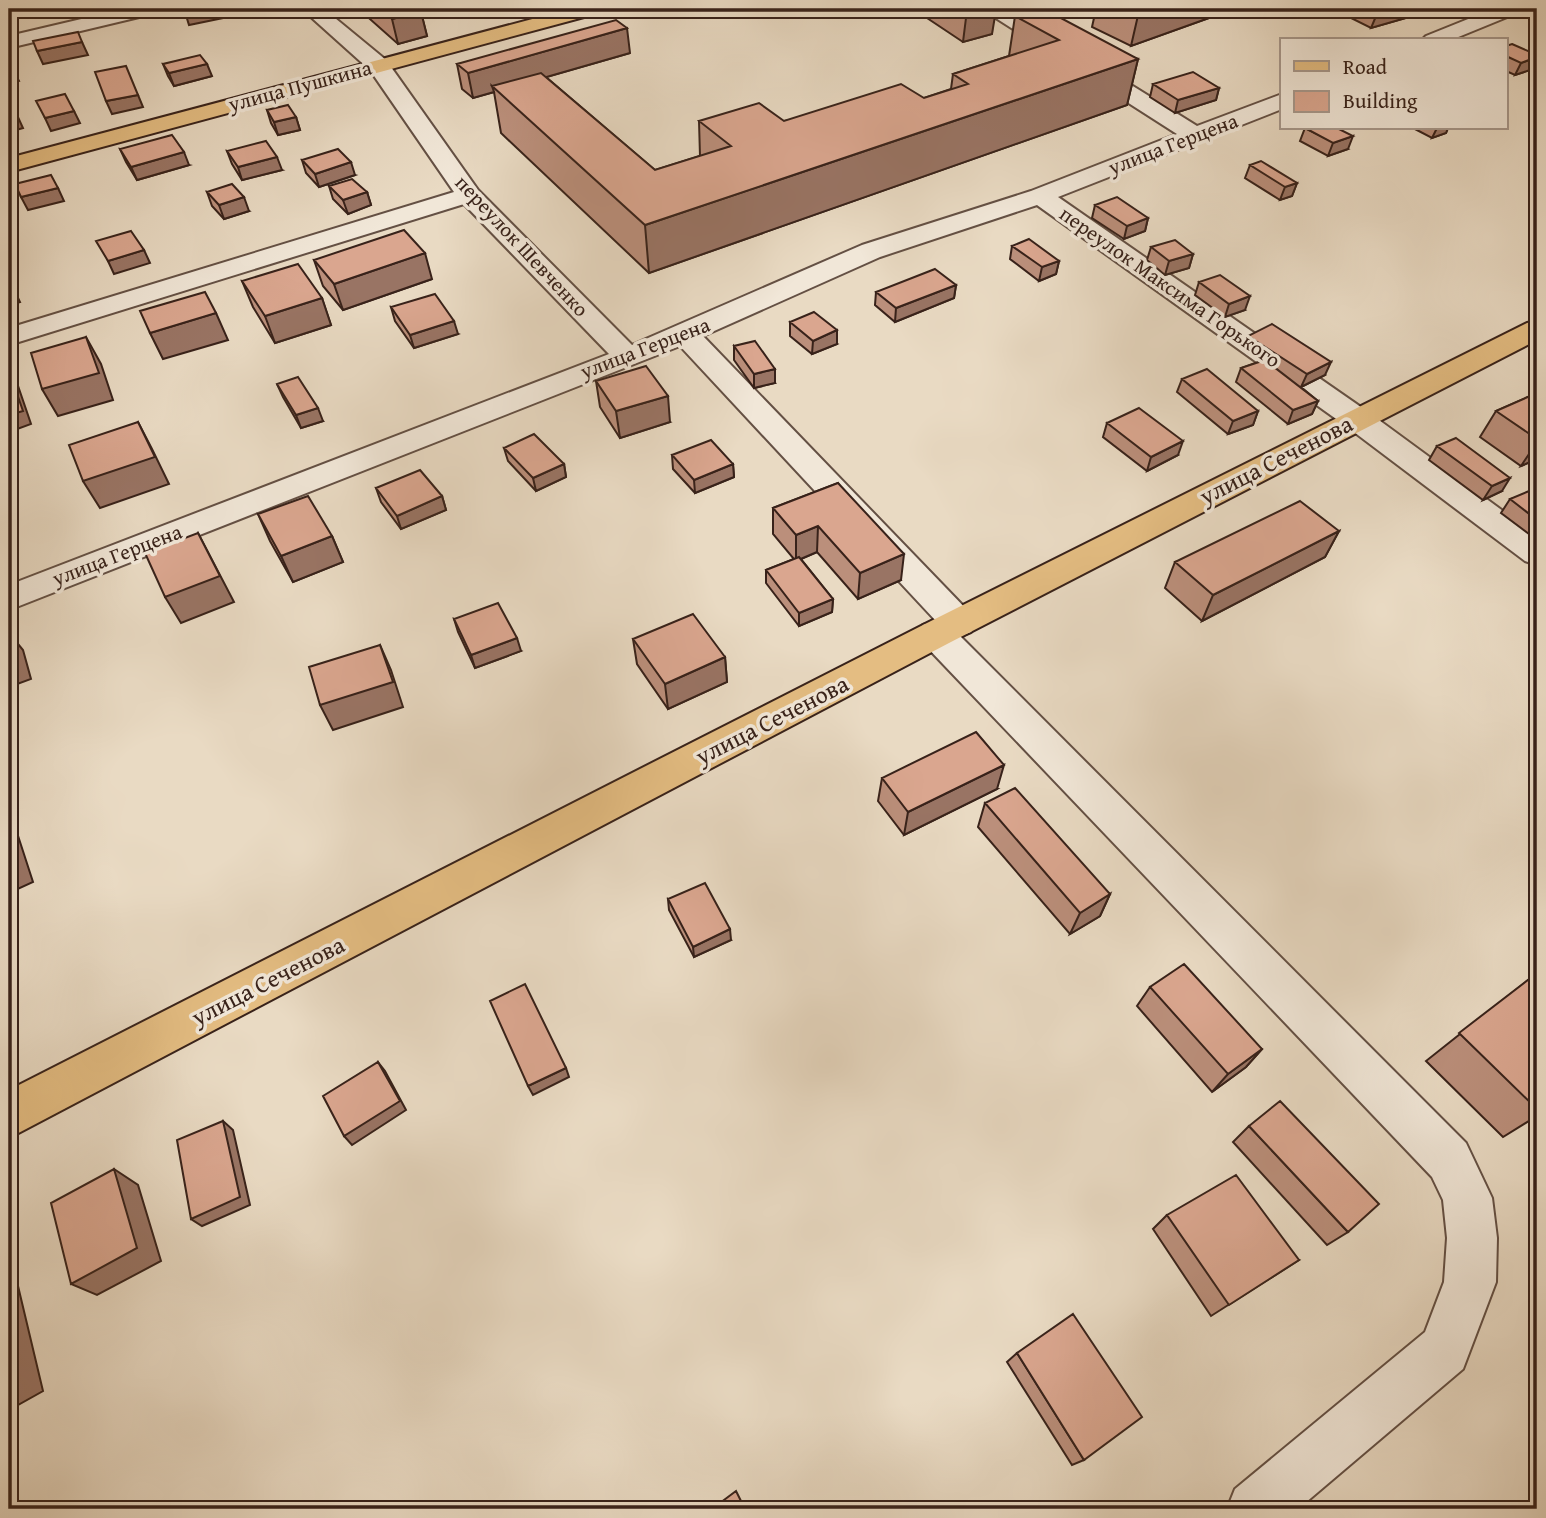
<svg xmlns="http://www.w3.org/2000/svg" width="1546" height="1518" font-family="'Gentium Book Plus',serif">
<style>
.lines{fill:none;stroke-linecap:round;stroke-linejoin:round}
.minor-casing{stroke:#645044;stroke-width:4}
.major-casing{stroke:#38221a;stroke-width:4}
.minor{fill:#f1e7d8;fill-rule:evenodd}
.major{fill:#e4bd82;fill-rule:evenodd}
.wall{fill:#bb8f7b;stroke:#38221a;stroke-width:2}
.shaded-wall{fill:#997464;stroke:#38221a;stroke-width:2}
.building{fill:#daa68f;stroke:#38221a;stroke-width:2}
.labels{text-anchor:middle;stroke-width:7;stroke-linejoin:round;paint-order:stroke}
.far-street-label{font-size:21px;fill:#38221a;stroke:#f1e7d8}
.street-label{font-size:24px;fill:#38221a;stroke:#f1e7d8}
</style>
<rect width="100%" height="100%" fill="#e9dac3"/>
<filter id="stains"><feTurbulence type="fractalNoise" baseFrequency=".00286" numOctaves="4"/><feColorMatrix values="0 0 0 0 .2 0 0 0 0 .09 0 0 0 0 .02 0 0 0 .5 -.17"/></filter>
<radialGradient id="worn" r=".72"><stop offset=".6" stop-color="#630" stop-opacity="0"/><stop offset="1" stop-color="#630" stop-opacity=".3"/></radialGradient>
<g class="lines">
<defs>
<path id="minor" d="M124 9H159L156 13 9 48V36Z
M302 9H324L386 60 478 190 632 345 862 245 1031 191 1177 134 988 13 985 9H1009L1197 126 1282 94V109L1058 197 1368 412 1537 536V565L1525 561 1346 426 1037 205 880 257 703 336 971 614 977 623 971 632 960 636 1466 1143 1492 1198 1497 1238 1496 1282 1463 1369 1298 1509H1227L1235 1489 1425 1332 1444 1282 1447 1238 1443 1200 1432 1177 923 643 918 634 923 625 936 621 680 346 9 610V585L609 354 464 204 9 345V328L454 192 370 70Z
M1493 9H1520L1517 13 1451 40H1422L1426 36Z"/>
<path id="major" d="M570 9H602L599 13 9 172V158Z
M1515 9H1537V20L1518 13Z
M1537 321V340L949 643 9 1138V1090L923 625 1527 323Z"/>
</defs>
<use href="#minor" class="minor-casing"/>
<use href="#major" class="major-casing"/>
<use href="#minor" class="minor"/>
<use href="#major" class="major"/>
</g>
<path class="wall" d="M361 9H418L421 12 427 36 398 44 362 12Z
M924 9H993L992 34 963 42 924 16Z
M1096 9H1234L1131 46 1092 27Z
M1338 9H1437L1371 28 1337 11Z
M1015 16 1138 59 1127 105 649 273 501 133 494 92 473 98 462 89 457 64 630 53 546 77 655 170 700 156 699 121H784L924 98 951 89 953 74 1009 56Z
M1506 46 1533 69 1515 75 1506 71Z
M163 64 212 76 174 86 168 76Z
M1153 84 1219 88 1216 100 1175 113 1150 97Z
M267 110 296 117 300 130 278 135 271 123Z
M1305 128 1348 149 1328 156 1300 141Z
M1413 128H1448L1446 133 1432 138Z
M120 149 189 165 137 180 126 162Z
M227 151 282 170 242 180 232 164Z
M302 160 355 175 319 187 306 173Z
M1250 165 1297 183 1292 196 1280 200 1245 178Z
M329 186 367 192 371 205 348 214 333 199Z
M207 192 249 211 224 219 212 206Z
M1095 205 1148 218 1145 231 1124 239 1092 218Z
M1012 246 1059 261 1056 274 1039 281 1010 259Z
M1151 247 1193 254 1189 268 1165 275 1147 260Z
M314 260 432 279 343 310 323 286Z
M242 281 322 298 331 325 275 343 253 307Z
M1199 282 1245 310 1225 317 1195 295Z
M956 285 954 298 895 322 875 305 876 292Z
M391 307 458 334 414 348 395 321Z
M790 322 837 344 812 354 790 336Z
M1248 336 1325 375 1301 387 1318 401 1312 414 1288 424 1236 382 1241 368 1261 361 1243 349Z
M734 346 775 383 754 388 734 360Z
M1182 379 1258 411 1253 425 1228 434 1177 392Z
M596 381 670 422 620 438 600 407Z
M277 384 323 421 301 428 283 397Z
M1537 393V459L1521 466 1480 437 1496 411Z
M1107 423 1178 455 1147 471 1103 437Z
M1437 446 1502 491 1483 500 1429 460Z
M504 448 564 464 566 477 536 491 508 461Z
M672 455 733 464 734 477 695 493 673 469Z
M838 483 901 580 858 599 817 552 801 559 833 599 832 612 799 626 766 583V570L794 559 773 534V508Z
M376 488 442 496 446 510 401 529 381 502Z
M1537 492V540L1501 513 1510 499Z
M258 514 332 536 343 562 293 582 270 541Z
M1339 531 1325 557 1202 621 1165 588 1175 562Z
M454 619 521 651 475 668 458 632Z
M633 639 725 657 727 682 668 709 637 664Z
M882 778 997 789 904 835 878 801Z
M985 803 1110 894 1100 916 1070 934 978 827Z
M668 899 731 940 694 957 669 910Z
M1537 973V1116L1503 1137 1426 1061Z
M1150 987 1262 1049 1246 1067 1212 1092 1137 1006Z
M1249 1126 1348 1232 1327 1245 1233 1142Z
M1167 1215 1299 1260 1211 1316 1153 1229Z
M1017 1353 1084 1460 1072 1465 1007 1362Z"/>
<path class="shaded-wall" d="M204 9H230L233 16 189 25 185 12Z
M1146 9H1234L1131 46 1139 11Z
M1379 9H1437L1371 28Z
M996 10 992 34 963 42 966 18Z
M421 12 427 36 398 44 392 19Z
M627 28 630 53 498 91 492 86 494 92 473 98 468 73Z
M82 42 88 55 43 64 37 51Z
M1537 57V60L1533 69 1515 75 1521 63Z
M1138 59 1127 105 649 273 645 225Z
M207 64 212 76 174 86 169 73Z
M12 69 19 81 9 84V70Z
M1219 88 1216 100 1175 113 1178 100Z
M138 95 143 107 112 114 106 101Z
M74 111 80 123 51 131 45 118Z
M17 115 23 128 9 132V117Z
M296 117 300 130 278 135 274 122Z
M1437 128H1448L1446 133 1432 138Z
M1353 136 1348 149 1328 156 1333 143Z
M184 152 189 165 137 180 131 167Z
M277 157 282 170 242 180 238 167Z
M351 162 355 175 319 187 315 174Z
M1297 183 1292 196 1280 200 1285 187Z
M58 188 64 201 28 210 21 197Z
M367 192 371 205 348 214 343 200Z
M244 197 249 211 224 219 219 205Z
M1148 218 1145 231 1124 239 1127 226Z
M144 250 150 263 114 274 108 261Z
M425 253 432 279 343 310 334 284Z
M1193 254 1189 268 1165 275 1169 261Z
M1059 261 1056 274 1039 281 1042 267Z
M9 279 20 302 9 305Z
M956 285 954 298 895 322 896 308Z
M1250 296 1245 310 1225 317 1229 304Z
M322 298 331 325 275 343 265 316Z
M216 313 228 340 163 359 150 333Z
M454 321 458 334 414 348 410 335Z
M837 330V344L812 354 813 341Z
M86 337 101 364 113 400 58 416 42 389Z
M1331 362 1325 375 1301 387 1307 374Z
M775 369V383L754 388V374Z
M9 370 17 383 31 424 9 432Z
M668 396 670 422 620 438 616 411Z
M1318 401 1312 414 1288 424 1293 410Z
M318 408 323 421 301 428 296 415Z
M1258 411 1253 425 1228 434 1233 421Z
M138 422 152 449 169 484 100 508 83 481Z
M1183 441 1178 455 1147 471 1151 457Z
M1537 442V459L1521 466Z
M564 464 566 477 536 491 533 478Z
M733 464 734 477 695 493 694 480Z
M1510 478 1502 491 1483 500 1492 486Z
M442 496 446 510 401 529 397 516Z
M818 526 817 552 796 561V535Z
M1339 531 1325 557 1202 621 1213 595Z
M198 533 234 602 181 623 165 597Z
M332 536 343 562 293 582 281 556Z
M904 554 901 580 858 599 860 573Z
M833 599 832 612 799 626V613Z
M9 633 23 650 31 679 9 687Z
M517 638 521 651 475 668 471 655Z
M380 645 391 670 403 707 333 730 320 705Z
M725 657 727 682 668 709 665 684Z
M1004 765 997 789 904 835 908 812Z
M9 808 33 882 9 893Z
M1110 894 1100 916 1070 934 1080 913Z
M730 929 731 940 694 957 693 947Z
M1262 1049 1246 1067 1212 1092 1228 1074Z
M378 1062 385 1071 406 1110 352 1145 344 1136Z
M566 1068 569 1077 533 1095 528 1086Z
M223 1121 233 1130 250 1205 202 1226 191 1219Z
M114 1169 138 1185 161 1261 97 1295 71 1284Z
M9 1282 18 1286 43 1391 9 1410Z"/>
<path class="building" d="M183 9H204L185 12Z
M380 9H418L421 12 392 19Z
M952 9H993L996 10 966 18Z
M1041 9H1044L1138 59 645 225 492 86 541 73 655 170 731 146 699 121 759 103 784 121 901 84 924 98 968 84 953 74 1059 40 1015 16Z
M616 20 627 28 468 73 457 64Z
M78 32 82 42 37 51 33 41Z
M1512 44 1537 55V57L1521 63 1506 56V46Z
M200 55 207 64 169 73 163 64Z
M126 66 138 95 106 101 95 72Z
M1193 72 1219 88 1178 100 1153 84Z
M65 94 74 111 45 118 36 101Z
M9 103 17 115 9 117Z
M288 105 296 117 274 122 267 110Z
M1305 128H1337L1353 136 1333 143Z
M172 135 184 152 131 167 120 149Z
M266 141 277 157 238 167 227 151Z
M338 149 351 162 315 174 302 160Z
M1261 161 1297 183 1285 187 1250 165Z
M51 175 58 188 21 197 15 184Z
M352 179 367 192 343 200 329 186Z
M232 184 244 197 219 205 207 192Z
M1117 197 1148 218 1127 226 1095 205Z
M404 230 425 253 334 284 314 260Z
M131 231 144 250 108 261 96 241Z
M1029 239 1059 261 1042 267 1012 246Z
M1175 240 1193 254 1169 261 1151 247Z
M298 264 322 298 265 316 242 281Z
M935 269 956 285 896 308 876 292Z
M1220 275 1250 296 1229 304 1199 282Z
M9 281 12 288 9 289Z
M205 292 216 313 150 333 140 311Z
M435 294 454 321 410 335 391 307Z
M814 312 837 330 813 341 790 322Z
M1272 324 1331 362 1307 374 1248 336Z
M86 337 99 373 42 389 31 353Z
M755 341 775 369 754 374 734 346Z
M1265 360 1318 401 1293 410 1241 368Z
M646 366 668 396 616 411 596 381Z
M1207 369 1258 411 1233 421 1182 379Z
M9 371 23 411 9 415Z
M298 377 318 408 296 415 277 384Z
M1537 393V439L1496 411Z
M1139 408 1183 441 1151 457 1107 423Z
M138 422 155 457 83 481 69 445Z
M534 434 564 464 533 478 504 448Z
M1456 438 1510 478 1492 486 1437 446Z
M711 440 733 464 694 480 672 455Z
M420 470 442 496 397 516 376 488Z
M838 483 904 554 860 573 818 526 796 535 773 508Z
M1534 489 1537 492V520L1510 499Z
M308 496 332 536 281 556 258 514Z
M1300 501 1339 531 1213 595 1175 562Z
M198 533 220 576 165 597 145 553Z
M799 557 833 599 799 613 766 570Z
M498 603 517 638 471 655 454 619Z
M693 614 725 657 665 684 633 639Z
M380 645 393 682 320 705 309 667Z
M976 732 1004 765 908 812 882 778Z
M1015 788 1110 894 1080 913 985 803Z
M705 883 730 929 693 947 668 899Z
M1184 964 1262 1049 1228 1074 1150 987Z
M1537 973V1109L1459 1033Z
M525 984 566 1068 528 1086 490 1001Z
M378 1062 400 1101 344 1136 323 1096Z
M1280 1101 1379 1204 1348 1232 1249 1126Z
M223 1121 240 1197 191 1219 177 1140Z
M114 1169 137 1248 71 1284 51 1203Z
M1236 1175 1299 1260 1229 1305 1167 1215Z
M1073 1314 1142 1417 1084 1460 1017 1353Z
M9 1364 13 1382 9 1384Z
M736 1491 745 1509H712Z"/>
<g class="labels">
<g class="far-street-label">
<text transform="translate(300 86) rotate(-15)" y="7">улица Пушкина</text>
<text transform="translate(1173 144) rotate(-21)" y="7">улица Герцена</text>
<text transform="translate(522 246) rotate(47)" y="7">переулок Шевченко</text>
<text transform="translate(1170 287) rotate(35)" y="7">переулок Максима Горького</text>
<text transform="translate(645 348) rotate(-21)" y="7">улица Герцена</text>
<text transform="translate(117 555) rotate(-21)" y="7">улица Герцена</text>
</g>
<g class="street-label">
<text transform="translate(1276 460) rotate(-27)" y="8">улица Сеченова</text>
<text transform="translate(772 720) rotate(-27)" y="8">улица Сеченова</text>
<text transform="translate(268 981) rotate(-27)" y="8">улица Сеченова</text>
</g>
</g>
<rect width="1546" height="1518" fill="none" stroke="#e9dac3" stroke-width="35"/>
<rect x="10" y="10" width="1525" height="1497" fill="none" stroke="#38221a" stroke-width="3.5"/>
<rect x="18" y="18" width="1511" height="1483" fill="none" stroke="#38221a" stroke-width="2"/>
<rect x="1280" y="38" width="228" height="91" fill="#f1e7d8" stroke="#a7988c" stroke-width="2"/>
<rect x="1294" y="61" width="35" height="10" fill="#e4bd82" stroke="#a7988c" stroke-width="2"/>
<text x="1343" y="74" font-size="21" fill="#38221a">Road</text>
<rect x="1294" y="91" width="35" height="21" fill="#daa68f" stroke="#a7988c" stroke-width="2"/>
<text x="1343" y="108" font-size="21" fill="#38221a">Building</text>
<rect width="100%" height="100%" filter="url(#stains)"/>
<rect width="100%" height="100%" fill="url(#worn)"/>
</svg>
